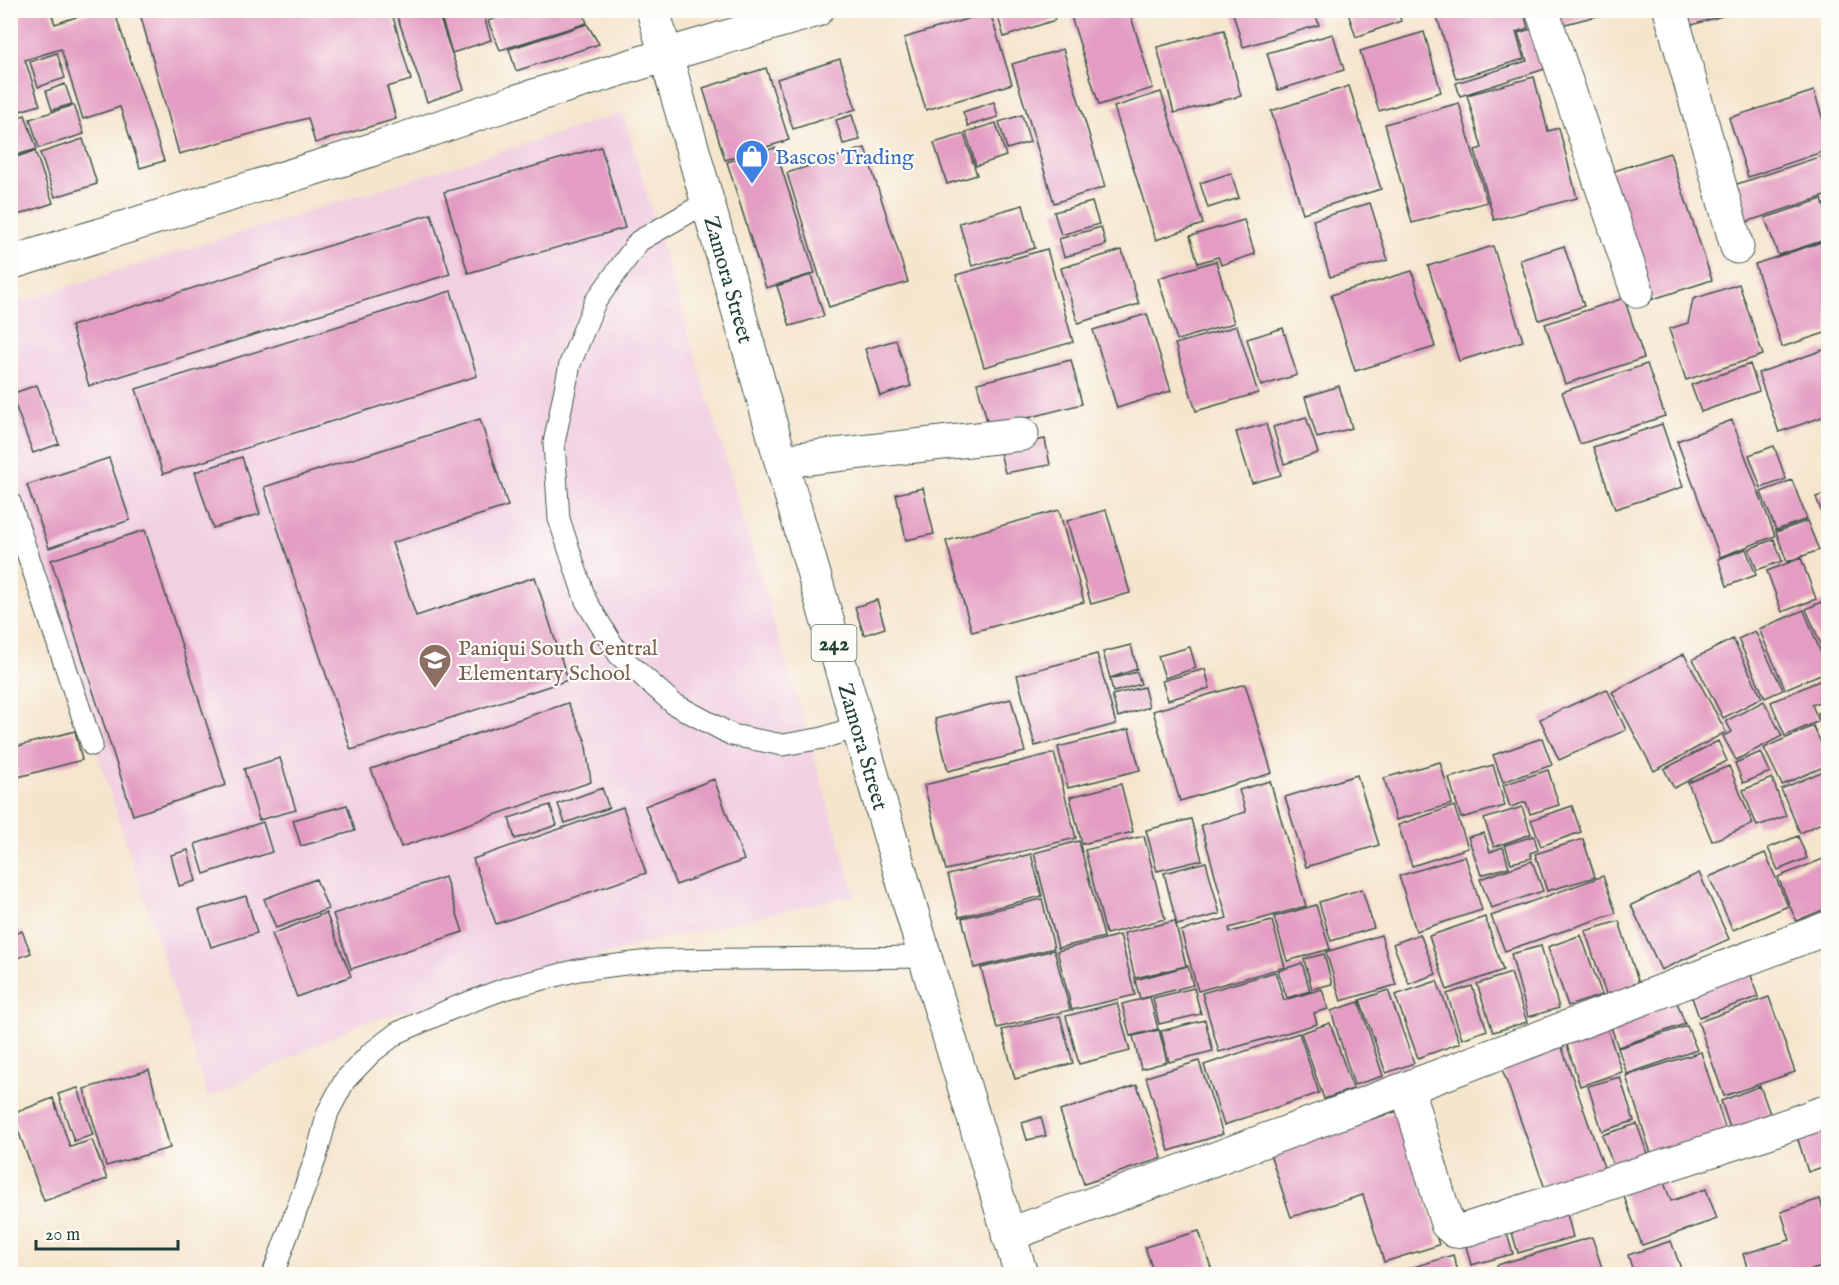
<svg xmlns="http://www.w3.org/2000/svg" width="1839" height="1285" font-family="'IM FELL English',serif">
<style>
.built{fill:#f1d0e2}
.building{fill:#e39cc2}
.lines{fill:none;stroke-linecap:round;stroke-linejoin:round}
.service-casing{stroke:#3f564b;stroke-width:23}
.minor-casing{stroke:#3f564b;stroke-width:35}
.tertiary-casing{stroke:#3f564b;stroke-width:35}
.primary-casing{stroke:#3f564b;stroke-width:35}
.service{stroke:#fff;stroke-width:21}
.minor{stroke:#fff;stroke-width:33}
.tertiary{stroke:#fff;stroke-width:33}
.primary{stroke:#fff;stroke-width:33}
.labels{text-anchor:middle;stroke-width:4.5;stroke-linejoin:round;paint-order:stroke}
.shield{fill:#fdfcf7;stroke:#62766e;stroke-width:1.5}
.shield-label{font-size:21px;font-weight:bold;fill:#1f3d34}
.shop-label{font-size:22px;fill:#366cbe;stroke:#fdfcf7;text-anchor:start}
.street-label{font-size:22px;fill:#1f3d34;stroke:#fdfcf7}
.education-label{font-size:22px;fill:#785e54;stroke:#fdfcf7;text-anchor:start}
</style>
<rect width="100%" height="100%" fill="#fdfcf7"/>
<filter id="ink" filterUnits="userSpaceOnUse"><feTurbulence type="fractalNoise" baseFrequency=".0167" numOctaves="2"/><feDisplacementMap in="SourceGraphic" scale="12" xChannelSelector="R" yChannelSelector="G"/><feConvolveMatrix kernelMatrix="1 2 1 2 8 2 1 2 1" color-interpolation-filters="sRGB"/></filter>
<filter id="wash" filterUnits="userSpaceOnUse"><feTurbulence type="fractalNoise" baseFrequency=".008" numOctaves="4" result="noise"/><feDisplacementMap in="SourceGraphic" scale="24" xChannelSelector="R" yChannelSelector="G"/><feGaussianBlur stdDeviation="1.35" result="paint"/><feColorMatrix in="noise" values="0 0 0 0 0 0 0 0 0 0 0 0 0 0 0 0 0 1.4 0 .05"/><feComposite in="paint" operator="in"/></filter>
<g filter="url(#wash)">
<rect width="100%" height="100%" fill="#f5e5cd"/>
<path class="built" d="M623 113 855 895 655 941 362 1023 208 1098 11 483 10 305Z"/>
<g id="blocks">
<path class="building" d="M10 10H50L55 24 97 10H114L164 161 140 168 120 107 83 119 61 49 25 60 40 105 10 114Z
M139 10H391L411 80 387 87 396 119 315 143 308 118 179 154Z
M395 10H437L464 89 427 102Z
M439 10H482L491 40 452 53Z
M518 10H582L587 23 500 50 488 21Z
M996 10H1051L1055 20 1004 37Z
M1069 10H1129L1153 88 1099 105Z
M1232 10H1314L1319 25 1243 47Z
M1347 10H1397L1401 21 1356 37Z
M1435 10H1523L1528 28 1516 32 1524 59 1456 79Z
M1558 10H1617V11L1561 25Z
M1680 10H1739V11L1685 27Z
M990 12 1012 84 926 110 904 38Z
M587 24 599 44 516 71 509 49Z
M1535 28 1548 68 1460 96 1456 83 1527 61 1518 33Z
M1224 30 1241 96 1174 113 1157 47Z
M1424 32 1441 92 1379 111 1360 51Z
M1333 34 1344 70 1278 90 1267 53Z
M1063 49 1105 187 1054 203 1012 64Z
M57 53 65 78 38 87 30 62Z
M840 59 856 109 793 129 777 79Z
M766 68 789 140 725 160 703 88Z
M1534 77 1548 131 1559 128 1577 198 1494 220 1475 150 1482 148 1467 95Z
M65 84 72 104 52 110 46 91Z
M1349 86 1381 189 1303 213 1271 111Z
M1814 91 1828 136V150L1748 177 1729 118Z
M1161 92 1203 224 1156 240 1114 107Z
M994 102 998 117 968 126 963 112Z
M1459 103 1487 202 1412 223 1385 124Z
M74 105 84 134 39 148 30 119Z
M25 115 37 149 10 157V120Z
M852 115 860 140 843 144 836 120Z
M1022 115 1030 142 1007 149 999 122Z
M996 123 1006 156 976 166 966 132Z
M964 134 977 175 947 184 934 143Z
M83 139 97 184 55 197 40 153Z
M601 147 625 228 468 273 444 192Z
M775 148 815 273 766 288 727 162Z
M865 148 908 282 829 307 787 173Z
M35 151 53 203 15 216 10 202V159Z
M1670 153 1712 280 1644 302 1602 175Z
M1828 154V195L1746 222 1734 185Z
M1231 173 1239 198 1208 208 1200 183Z
M1822 199 1828 220V239L1778 255 1765 218Z
M1092 202 1099 224 1061 235 1054 212Z
M1370 203 1388 260 1330 277 1313 220Z
M1023 205 1035 248 972 266 959 223Z
M431 214 450 274 89 386 71 326Z
M1244 220 1255 254 1221 265 1218 257 1198 263 1190 236Z
M1101 227 1106 245 1064 257 1059 239Z
M1828 240V332L1782 347 1755 264Z
M1493 246 1523 341 1459 361 1428 266Z
M1564 246 1584 306 1539 320 1520 260Z
M1047 249 1073 342 984 367 956 275Z
M1122 250 1139 304 1078 323 1061 268Z
M1216 261 1234 323 1177 340 1158 278Z
M1412 271 1435 347 1355 371 1331 295Z
M811 275 824 316 790 326 777 286Z
M1739 284 1763 355 1686 380 1669 329 1688 323 1693 299Z
M451 291 477 376 163 474 136 389Z
M1624 298 1644 358 1565 384 1545 324Z
M1147 314 1171 391 1117 408 1093 330Z
M1237 326 1258 393 1196 411 1175 344Z
M1283 328 1297 375 1261 386 1247 339Z
M896 340 911 386 880 396 865 349Z
M1826 349 1828 357V415L1779 432 1758 373Z
M1071 360 1082 404 989 428 977 383Z
M1647 364 1665 416 1580 444 1562 392Z
M1750 364 1759 391 1701 412 1691 385Z
M37 385 59 444 33 453 11 394Z
M1339 386 1352 428 1317 438 1305 397Z
M1306 417 1318 453 1284 464 1273 427Z
M480 419 508 506 392 543 416 616 535 577 568 680 351 750 264 487Z
M1732 420 1775 536 1720 557 1677 441Z
M1266 424 1281 475 1252 483 1236 432Z
M1662 424 1683 487 1615 509 1593 447Z
M1045 439 1050 465 1005 473 999 448Z
M1774 446 1786 479 1761 488 1749 455Z
M242 457 260 514 213 528 195 472Z
M109 458 130 520 49 548 27 485Z
M1792 480 1807 519 1776 530 1761 492Z
M923 488 934 534 906 540 896 494Z
M1828 493V530L1816 497Z
M1059 510 1084 602 972 632 946 541Z
M1106 510 1130 593 1091 604 1067 521Z
M1807 521 1819 550 1787 562 1776 532Z
M145 530 226 785 133 815 51 560Z
M1774 539 1782 561 1757 570 1749 549Z
M1746 549 1756 575 1727 586 1718 559Z
M1801 558 1816 599 1782 612 1767 571Z
M1828 599V661L1806 609Z
M877 600 885 628 864 635 855 607Z
M1804 610 1828 671 1785 689 1759 629Z
M1755 631 1783 690 1765 698 1738 639Z
M1733 639 1762 698 1723 718 1693 659Z
M1131 645 1137 669 1110 678 1103 652Z
M1190 647 1196 668 1165 678 1158 656Z
M1097 654 1116 724 1035 746 1017 675Z
M1684 654 1726 732 1654 771 1612 692Z
M1205 669 1210 688 1168 700 1162 681Z
M1137 672 1141 684 1113 692 1110 679Z
M1828 677V698L1812 705 1819 721 1785 736 1771 702Z
M1245 684 1272 773 1180 801 1153 711Z
M1144 687 1149 707 1118 717 1112 695Z
M1607 689 1626 730 1559 760 1540 719Z
M1011 699 1025 752 948 771 935 719Z
M1764 701 1782 736 1736 760 1723 736 1732 732 1726 721Z
M568 703 585 740 591 782 401 847 371 769Z
M1828 709V737L1818 713Z
M1813 726 1828 758V765L1782 785 1764 748Z
M1129 729 1140 770 1068 788 1058 747Z
M75 731 82 760 18 777 11 748Z
M1542 738 1552 765 1503 782 1493 755Z
M1718 741 1727 761 1674 788 1664 769Z
M1761 752 1770 772 1743 783 1735 763Z
M1054 753 1076 838 946 870 924 785Z
M280 758 296 810 259 820 244 769Z
M1440 762 1452 804 1396 820 1384 778Z
M1493 765 1505 806 1461 818 1449 778Z
M1729 766 1753 824 1712 841 1688 783Z
M1548 770 1559 805 1530 814 1526 802 1510 807 1503 785Z
M1826 770 1828 776V820L1800 833 1781 789Z
M1357 775 1379 845 1306 867 1285 797Z
M1772 778 1786 816 1757 826 1743 790Z
M714 779 744 860 676 885 645 806Z
M1270 781 1306 906 1229 928 1230 932 1272 921 1285 967 1198 991 1181 931 1227 918 1201 825 1246 812 1239 790Z
M1121 784 1133 832 1082 844 1070 797Z
M602 788 609 808 565 823 558 804Z
M347 805 355 831 301 846 293 820Z
M550 805 557 825 515 839 509 818Z
M1454 806 1468 848 1412 866 1398 825Z
M1572 806 1581 832 1541 846 1531 820Z
M623 807 646 873 496 924 473 859Z
M1522 807 1531 834 1494 847 1484 819Z
M1191 819 1202 860 1157 871 1146 830Z
M263 822 272 852 204 874 195 844Z
M1484 833 1490 852 1503 847 1509 867 1481 875 1468 837Z
M1144 836 1165 919 1106 934 1085 850Z
M1534 836 1538 850 1530 853 1532 858 1511 863 1505 845Z
M1798 836 1807 858 1778 870 1768 848Z
M1583 839 1595 877 1547 891 1535 854Z
M1079 841 1104 937 1058 948 1034 853Z
M188 850 196 881 179 886 171 855Z
M1765 853 1788 906 1733 930 1709 877Z
M1031 854 1042 896 959 917 948 875Z
M1465 856 1482 910 1416 931 1399 876Z
M1828 857V908L1796 921 1778 877Z
M1532 861 1543 891 1491 908 1480 879Z
M1206 862 1220 914 1177 925 1164 873Z
M1699 873 1729 939 1661 970 1631 905Z
M1603 876 1616 913 1505 951 1491 916Z
M445 877 463 932 351 969 333 914Z
M316 879 328 909 276 928 264 899Z
M1362 889 1374 928 1331 941 1319 902Z
M246 896 257 933 211 947 199 910Z
M1042 899 1054 948 974 968 962 918Z
M1316 905 1330 949 1287 961 1274 917Z
M326 913 351 976 297 997 272 934Z
M1485 917 1503 970 1447 990 1429 936Z
M1175 921 1186 966 1135 978 1124 933Z
M1619 921 1639 984 1606 994 1585 931Z
M22 931 31 953 10 961V936Z
M1420 934 1436 974 1409 984 1393 944Z
M1120 935 1135 995 1072 1010 1057 951Z
M1381 935 1396 985 1341 1001 1326 952Z
M1581 935 1602 995 1568 1006 1548 947Z
M1541 946 1559 1008 1528 1017 1511 954Z
M1054 950 1070 1010 997 1028 981 968Z
M1324 954 1332 984 1312 989 1304 959Z
M1302 963 1310 991 1287 998 1278 971Z
M1188 966 1193 985 1140 999 1135 980Z
M1275 972 1284 1000 1322 989 1328 1009 1314 1013 1317 1024 1219 1052 1202 993Z
M1750 972 1758 997 1699 1017 1690 992Z
M1511 973 1527 1022 1493 1032 1477 984Z
M1437 981 1460 1043 1418 1058 1395 995Z
M1472 986 1487 1030 1462 1039 1447 994Z
M1194 988 1201 1014 1159 1024 1153 998Z
M1388 990 1414 1063 1386 1073 1360 1000Z
M1150 997 1158 1029 1130 1036 1122 1004Z
M1769 997 1795 1072 1724 1096 1698 1022Z
M1359 1002 1383 1076 1354 1085 1331 1011Z
M1677 1002 1685 1024 1618 1047 1610 1024Z
M1117 1003 1130 1051 1079 1064 1066 1016Z
M1060 1016 1073 1063 1015 1079 1002 1030Z
M1205 1020 1213 1051 1169 1062 1161 1031Z
M1330 1023 1353 1089 1324 1099 1301 1033Z
M1687 1026 1697 1050 1627 1074 1618 1048Z
M1607 1028 1622 1072 1580 1086 1566 1042Z
M1159 1030 1167 1062 1141 1069 1133 1036Z
M1299 1033 1319 1093 1224 1125 1204 1065Z
M1561 1045 1606 1173 1547 1194 1501 1066Z
M1701 1052 1729 1140 1654 1163 1626 1076Z
M1199 1061 1223 1134 1169 1151 1146 1077Z
M149 1070 170 1148 106 1166 84 1089Z
M1620 1077 1634 1121 1602 1131 1588 1086Z
M1137 1085 1162 1158 1084 1184 1060 1111Z
M1760 1086 1773 1122 1733 1137 1721 1101Z
M78 1088 93 1135 74 1141 58 1094Z
M53 1098 70 1147 92 1140 107 1179 44 1201 12 1114Z
M1398 1111 1439 1245 1384 1262 1363 1195 1291 1217 1269 1151Z
M1041 1117 1046 1136 1027 1140 1022 1123Z
M1828 1119V1165L1808 1172 1795 1130Z
M1637 1124 1651 1165 1617 1175 1602 1135Z
M1660 1172 1671 1201 1706 1189 1717 1219 1642 1245 1620 1186Z
M1820 1199 1828 1227V1265L1799 1274H1749L1743 1254 1790 1240 1781 1212Z
M1566 1210 1573 1237 1518 1253 1510 1226Z
M1505 1227 1513 1254 1471 1265 1464 1238Z
M1199 1231 1213 1274H1154L1145 1247Z
M1592 1237 1604 1274H1500L1497 1265Z
M1671 1241 1683 1274H1634L1628 1255Z
M1453 1255 1459 1274H1391Z"/>
</g>
</g>
<g filter="url(#ink)">
<use href="#blocks" fill-opacity="0" stroke="#3f564b" stroke-width="1.5"/>
<g class="lines">
<defs>
<path id="service" d="M707 202 639 241 595 302 570 364 554 443 559 519 586 601 619 655 674 704 732 735 783 745 823 738 859 726
M10 502 92 745
M273 1274 316 1157 328 1112 345 1080 371 1053 397 1033 451 1009 504 989 578 970 657 960 925 957"/>
<path id="minor" d="M1542 10 1637 291
M1670 10 1737 247
M781 461 1022 434
M1407 1088 1447 1224 1455 1231 1468 1229 1768 1132 1828 1111
M1008 1235 1407 1088 1828 928"/>
<path id="tertiary" d="M10 263 344 159 511 103 666 55 817 10"/>
<g id="primary">
<path id="s1" d="M653 10 781 461 925 957 1021 1274"/>
</g>
</defs>
<use href="#service" class="service-casing"/>
<use href="#minor" class="minor-casing"/>
<use href="#tertiary" class="tertiary-casing"/>
<use href="#primary" class="primary-casing"/>
<use href="#service" class="service"/>
<use href="#minor" class="minor"/>
<use href="#tertiary" class="tertiary"/>
<use href="#primary" class="primary"/>
</g>
</g>
<defs>
<symbol id="shop-pin" viewBox="-11 -11 22 30"><path d="M0 17L-7.5 6A9.5 9.5 0 1 1 7.5 6Z" fill="#3f7fe0" stroke="#fdfcf7"/><path d="M-5-2.5h2.3a2.7 3.5 0 0 1 5.4 0H5L5.5 6h-11ZM-1.5-2.5h3a1.5 2.3 0 0 0-3 0Z" fill="#fff"/></symbol>
<symbol id="school-pin" viewBox="-11 -11 22 30"><path d="M0 17L-7.5 6A9.5 9.5 0 1 1 7.5 6Z" fill="#8d6e63" stroke="#fdfcf7"/><path d="M0-5L7-2L0 1L-7-2ZM-4 1L0 2.5L4 1V4Q0 6-4 4Z" fill="#fff"/></symbol>
</defs>
<g fill-rule="evenodd">
<use href="#shop-pin" x="733" y="137" width="38" height="52"/>
<use href="#school-pin" x="416" y="641" width="38" height="52"/>
</g>
<g class="labels">
<rect class="shield" x="811.5" y="625" width="45" height="36" rx="4.5"/>
<g class="shield-label">
<text x="834" y="650">242</text>
</g>
<g class="shop-label">
<text x="775" y="164">Bascos Trading</text>
</g>
<g class="street-label">
<text dy="8" stroke="none"><textPath href="#s1" startOffset="280">Zamora Street</textPath></text>
<text dy="8" stroke="none"><textPath href="#s1" startOffset="766">Zamora Street</textPath></text>
</g>
<g class="education-label">
<text x="458" y="655">Paniqui South Central<tspan x="458" dy="25">Elementary School</tspan></text>
</g>
</g>
<rect width="1839" height="1285" fill="none" stroke="#fdfcf7" stroke-width="36"/>
<path d="M36 1240v9h142v-9" fill="none" stroke="#1f3d34" stroke-width="3"/>
<text x="45" y="1240" font-size="18" fill="#1f3d34" stroke="#fdfcf7" stroke-width="4.5" paint-order="stroke">20 m</text>
</svg>
